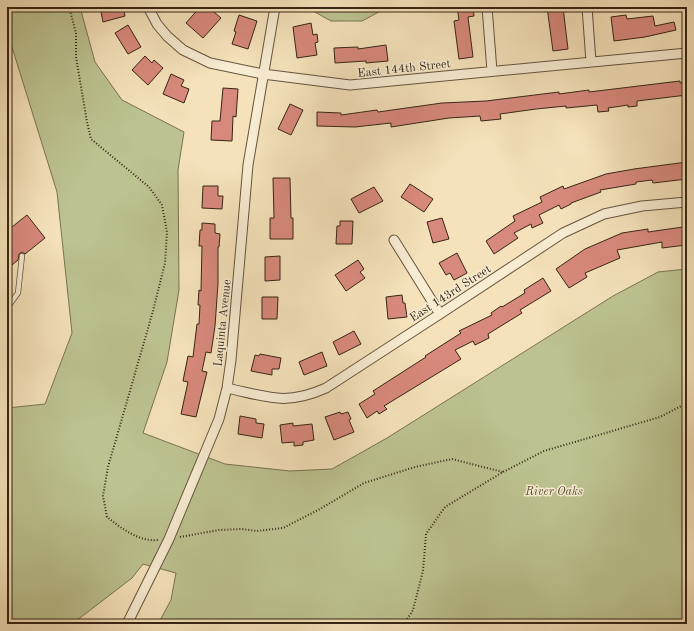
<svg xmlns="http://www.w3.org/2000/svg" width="694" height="631" font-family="'Old Standard TT',serif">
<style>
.green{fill:#bcc390;stroke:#797452}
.building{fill:#d8897d;stroke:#362514}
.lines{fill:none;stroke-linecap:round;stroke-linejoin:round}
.service-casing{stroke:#66543e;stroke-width:6}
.minor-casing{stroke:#66543e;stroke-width:11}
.path{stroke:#362514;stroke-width:2;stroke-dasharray:1 2;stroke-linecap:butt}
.service{stroke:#f8ecd2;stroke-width:4.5}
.minor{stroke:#f8ecd2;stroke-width:9}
.labels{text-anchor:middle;stroke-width:3;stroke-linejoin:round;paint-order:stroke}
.street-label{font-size:12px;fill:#362514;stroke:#f8ecd2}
.park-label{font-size:12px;font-style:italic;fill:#584c33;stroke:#f8ecd2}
</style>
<rect width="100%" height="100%" fill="#f5e2ba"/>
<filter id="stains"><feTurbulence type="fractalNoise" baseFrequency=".005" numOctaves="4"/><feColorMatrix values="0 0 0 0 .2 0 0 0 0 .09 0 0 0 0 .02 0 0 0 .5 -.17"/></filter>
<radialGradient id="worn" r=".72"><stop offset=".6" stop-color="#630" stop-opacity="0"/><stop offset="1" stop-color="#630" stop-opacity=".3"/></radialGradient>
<path class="green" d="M7 7H80L95 62 122 100 184 132 178 170 179 290 167 362 143 433 225 464 290 471 332 469 387 438 613 296 658 272 687 269V624H158L171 600 176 573 143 564 132 578 72 624H7V408L45 404 72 333 57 192 7 31Z
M306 7H388L362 21H331Z"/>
<path class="building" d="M100 7H123L125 16 103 22Z
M200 7H208L221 18 203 38 186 23Z
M457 7H473L474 16 468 17 473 57 459 59 454 21 459 20Z
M547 7H563L568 49 553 51Z
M239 15 257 21 248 49 232 44 236 32 234 31Z
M626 15 627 19 653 16 655 26 674 22 676 30 645 37 614 41 611 17Z
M311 23 313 35 317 34 318 42 315 43 317 55 297 58 293 27Z
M128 25 141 47 128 54 115 33Z
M386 45 388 61 366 63V61L335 63 334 48 358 47V49Z
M145 56 152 63 154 60 163 68 148 85 132 70Z
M171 74 184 80 181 86 189 89 184 103 163 94Z
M680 81V83L687 82V95L637 101V106L628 107V105L608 108 609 111 598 112 597 105 566 108V106L536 109 500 114 501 119 481 121 480 116 449 118 391 127V123L355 127 317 126V112L341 113V115L377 110 378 112 442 103 486 101 559 92V94L589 90V92Z
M223 88 238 89 236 117 233 116 232 141 211 140 212 121H220Z
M290 104 303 110 291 135 278 129Z
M687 162V179L653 183 652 180 636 182V184L600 190 601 192 571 203V204L561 209 559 205 539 215 543 223 532 228 531 224 514 233 518 238 494 254 486 241 515 221 513 216 542 202 540 197 563 186 564 189 606 174 634 169Z
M273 178H290L291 218H293V239H270V218H274Z
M410 184 433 199 424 212 401 197Z
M203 186H218V196H223L222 209 202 208Z
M374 187 383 201 359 213 351 199Z
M27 215 45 238 25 254 22 252 19 254 18 260 7 269V231Z
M442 218 449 239 433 243 427 222Z
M340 221H353L352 244H336L337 226H340Z
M202 223 215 224V233L220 234 219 247H218V284L215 326 211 353 206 352 202 371 207 372 196 417 181 414 188 382 183 381 188 356 193 357 197 324H199L200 305H198L199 290 201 291 202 246H199L200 230H202Z
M683 227 686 245 662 248V242L617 250 620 258 585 273 587 277 569 288 556 269 585 249 622 233 648 229V232Z
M457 253 467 273 454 280 450 273 446 275 439 263Z
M280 256V280L265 281V257Z
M358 260 364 269 360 272 365 278 346 291 335 275Z
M543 278 551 291 520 310 522 313 488 334 489 338 475 345 473 341 455 350 461 359 384 406 387 409 379 414 377 411 367 418 359 404 375 394 373 391 426 357 425 356 461 333 459 331 492 315 491 313 501 306 502 307 525 293 524 290Z
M402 295 403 303H405L407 317 388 319 386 297Z
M262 297H278L277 319H262Z
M354 331 361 344 339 355 333 342Z
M322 352 327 366 304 375 299 362Z
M260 354 281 358 279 369H272V375L251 371 255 355 259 356Z
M340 412 341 414 348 412 351 419 349 420 354 432 334 440 325 417Z
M240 416 256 419V423L264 424 262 438 238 434Z
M293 423V426L312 424 314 440 303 442V445L294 446V442L282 443 280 425Z"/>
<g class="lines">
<defs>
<path id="service" d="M7 308 18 293 22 256"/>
<path id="minor" d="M148 7 157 24 167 36 183 50 210 63 263 74 350 85 687 53
M487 7 492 71
M587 7 591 62
M394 240 440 314
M227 388C268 397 286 406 326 388L440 314 563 233 604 214 642 206 687 202
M127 624 169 539 219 419 227 388 231 360 248 165 275 7"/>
</defs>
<use href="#service" class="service-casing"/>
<use href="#minor" class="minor-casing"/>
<path class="path" d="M69 7 76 33V57L87 122 91 139 149 187 162 205 167 232 165 263 153 311 108 467 103 496 107 517C121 528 139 542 158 540
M180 537 219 530 242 529 257 531 283 528 320 509 364 483 415 467 452 459 503 472
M404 624 413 610 423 571 426 534 445 507 503 472 544 451 660 417 687 403"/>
<use href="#service" class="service"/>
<use href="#minor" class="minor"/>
</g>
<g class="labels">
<g class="street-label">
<text transform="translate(404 68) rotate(-6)" y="4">East 144th Street</text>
<text transform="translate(450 293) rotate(-33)" y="4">East 143rd Street</text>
<text transform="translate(222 323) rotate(-84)" y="4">Laquinta Avenue</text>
</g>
<g class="park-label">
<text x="554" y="495">River Oaks</text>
</g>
</g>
<rect width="694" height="631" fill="none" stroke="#f5e2ba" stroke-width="24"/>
<rect x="8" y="8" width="678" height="615" fill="none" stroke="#362514" stroke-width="2"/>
<rect x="12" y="12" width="670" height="607" fill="none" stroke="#362514"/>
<rect width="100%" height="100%" filter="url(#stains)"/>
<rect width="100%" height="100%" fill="url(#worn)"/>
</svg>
